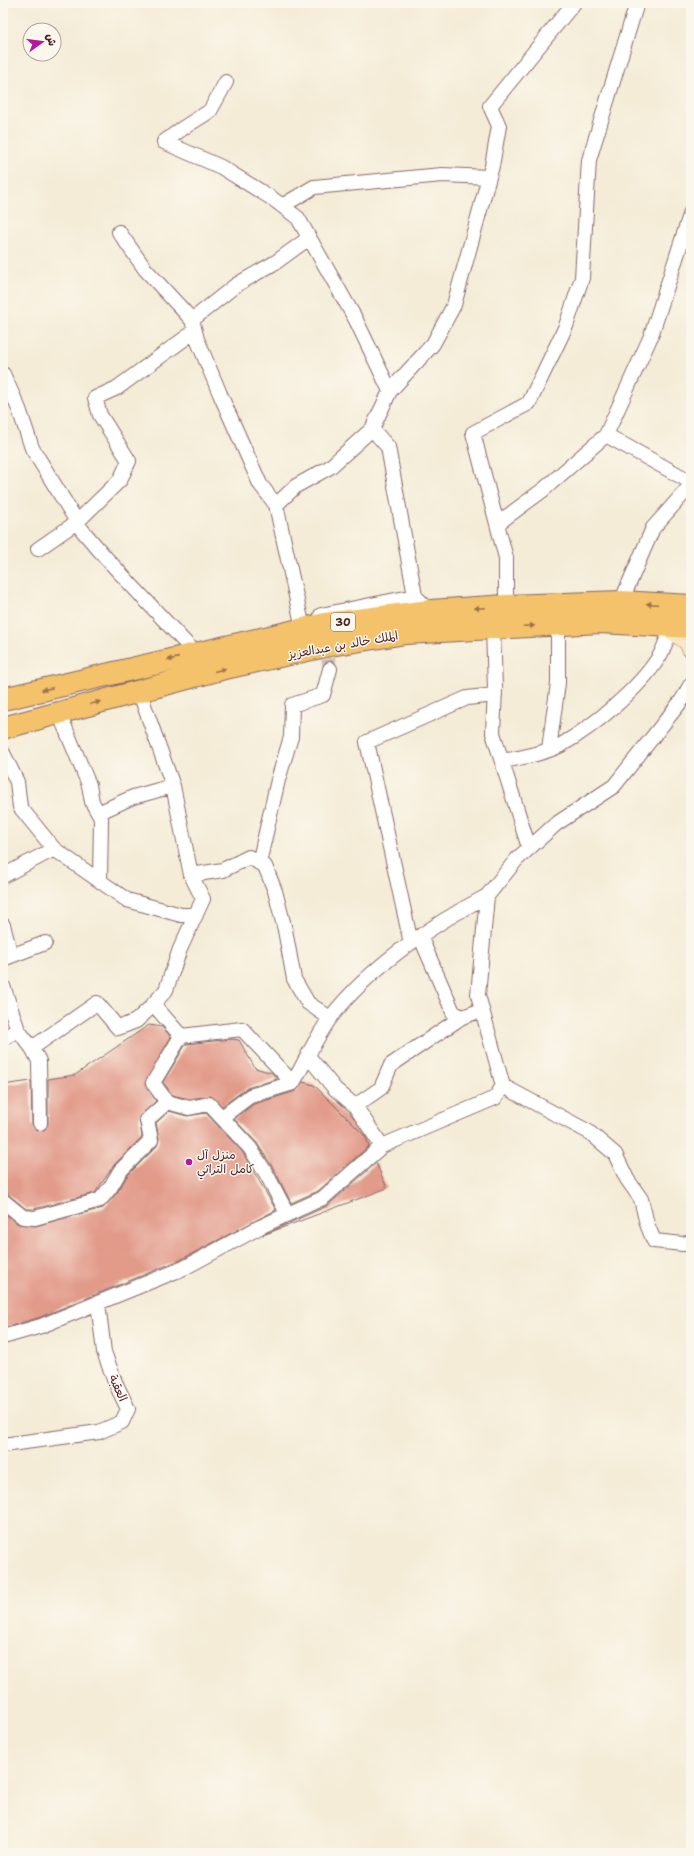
<svg xmlns="http://www.w3.org/2000/svg" width="694" height="1856" font-family="'Shantell Sans','Playpen Sans Arabic',sans-serif">
<style>
.building{fill:#e29a89}
.lines{fill:none;stroke-linecap:round;stroke-linejoin:round}
.street-tunnel{stroke:#d2c3b5;stroke-width:14;stroke-dasharray:14 7;stroke-linecap:butt}
.street-casing{stroke:#866767;stroke-width:16}
.secondary-casing{stroke:#866767;stroke-width:20}
.highway-casing{stroke:#866767;stroke-width:24}
.street{stroke:#fff;stroke-width:14}
.secondary{stroke:#fae7c3;stroke-width:19}
.highway{stroke:#f3c26a;stroke-width:22}
.oneway{fill:#9e704a}
.poi-dot{fill:#b5179e;stroke:#fbf7ec;stroke-width:1.5}
.labels{text-anchor:middle;stroke-width:3;stroke-linejoin:round;paint-order:stroke}
.shield{fill:#fbf7ec;stroke:#7f6065;stroke-width:1}
.shield-label{font-size:11px;font-weight:bold;fill:#4a1f2b}
.street-label{font-size:12px;fill:#4a1f2b;stroke:#fbf7ec}
.poi-label{font-size:12px;fill:#4a1f2b;stroke:#fbf7ec;text-anchor:start}
</style>
<rect width="100%" height="100%" fill="#fbf7ec"/>
<filter id="ink" filterUnits="userSpaceOnUse"><feTurbulence type="fractalNoise" baseFrequency=".025" numOctaves="2"/><feDisplacementMap in="SourceGraphic" scale="8" xChannelSelector="R" yChannelSelector="G"/><feConvolveMatrix kernelMatrix="1 2 1 2 8 2 1 2 1" color-interpolation-filters="sRGB"/></filter>
<filter id="wash" filterUnits="userSpaceOnUse"><feTurbulence type="fractalNoise" baseFrequency=".012" numOctaves="4" result="noise"/><feDisplacementMap in="SourceGraphic" scale="16" xChannelSelector="R" yChannelSelector="G"/><feGaussianBlur stdDeviation="0.9" result="paint"/><feColorMatrix in="noise" values="0 0 0 0 0 0 0 0 0 0 0 0 0 0 0 0 0 1.4 0 .05"/><feComposite in="paint" operator="in"/></filter>
<g filter="url(#wash)">
<rect width="100%" height="100%" fill="#f4ecd7"/>
<g id="blocks">
<path class="building" d="M149 1025 162 1027 171 1037 145 1083 156 1101 139 1117 142 1137 114 1165 95 1193 34 1209H26L8 1194 3 1193V1085L31 1081 32 1124 36 1130H44L48 1123V1079L75 1075Z
M232 1039 239 1040 255 1068 272 1073 277 1079 247 1088 222 1106 211 1096 189 1099 172 1095 163 1082 186 1044Z
M303 1082 314 1085 365 1136 369 1146 318 1191 291 1203 275 1171 257 1143 234 1119 254 1104 296 1091Z
M169 1111 187 1116 206 1113 243 1153 276 1210 180 1260 38 1318 3 1328V1212L18 1224 35 1226 103 1208 117 1193 127 1176 157 1146 159 1139 156 1123Z
M376 1163 387 1188 263 1235 327 1206Z"/>
</g>
</g>
<g filter="url(#ink)">
<use href="#blocks" fill-opacity="0" stroke="#866767" stroke-width="1"/>
<g class="lines">
<path class="street-tunnel" d="M324 638 330 669"/>
<defs>
<path id="street" d="M226 82 210 111 183 128 164 142 221 167 273 199 298 218 356 320 390 391
M282 206 314 187 442 175 489 177
M119 232 145 269 192 320 197 339 220 394 260 484 276 505
M192 320 236 285 276 262 309 238
M3 374 19 409 32 448 82 530 106 558 196 654
M606 435 691 482
M497 524 543 490 606 435 651 336 691 212
M38 549 77 522 120 480 129 461 100 415 95 398 117 388 195 331
M621 602 653 528 691 485
M506 606V558L473 433 529 403 566 326 582 278 589 160 637 3
M430 611 415 596 388 447 372 429 390 391 433 344 454 305 492 166 499 126 490 106 574 3
M321 615 415 596
M301 619 276 505 296 486 330 467 372 429
M493 628 495 689 493 733 529 848
M59 713 89 785 92 802 101 818 100 881
M549 749 558 683V625
M3 753 17 782 20 807 54 849 127 900 181 915H196
M502 761C521 758 543 754 561 745 594 726 639 689 659 657 664 649 667 638 671 629
M98 813 133 797 173 786
M259 863 278 780 291 737 292 705 323 695 330 669
M191 875 223 870 249 857 265 866 275 891 285 930 294 979 308 1003 330 1018
M3 876 54 849
M3 925 11 956
M420 936 453 1012 462 1017
M411 943 367 742 467 698 495 695
M3 959 45 943
M3 986 18 1030 32 1048 39 1061 40 1123
M154 1005 181 1036
M181 1036 242 1029 293 1083
M3 1038 18 1030
M32 1048 97 1003 118 1028 136 1021 149 1009 166 990 180 949 203 899 191 875 173 786 139 691
M308 1056 335 1089 355 1106 382 1146
M503 1086 589 1132 615 1154 627 1179 641 1199 647 1224 654 1241 683 1244 691 1242
M167 1102 189 1108 209 1104 250 1148 267 1175 287 1213
M355 1106 381 1088 391 1065 462 1017 482 1010
M222 1117 250 1096 293 1083C305 1062 316 1037 331 1017 370 967 431 925 487 896
M3 1201 23 1217 35 1218 100 1200 110 1188 120 1171 151 1140 147 1120 167 1102 153 1083 181 1036
M3 1337 41 1326 184 1268 260 1227 323 1198 382 1146 495 1098 503 1086 478 995 487 896 517 859 556 824 614 786 682 700 691 684
M3 1445 99 1432 122 1422 128 1409 115 1382 104 1352 98 1303"/>
<path id="secondary" d="M667 626 689 642 691 648"/>
<path id="highway" d="M3 699 325 624 430 611 506 606 621 602 691 606
M3 728 225 668 330 645 406 633 600 622 691 627"/>
</defs>
<use href="#street" class="street-casing"/>
<use href="#secondary" class="secondary-casing"/>
<use href="#highway" class="highway-casing"/>
<use href="#street" class="street"/>
<use href="#secondary" class="secondary"/>
<use href="#highway" class="highway"/>
</g>
<defs><path id="oneway-solid" d="M-6-.8H1V-3.2L6.5 0L1 3.2V.8H-6Z"/></defs>
<g class="oneway">
<use href="#oneway-solid" transform="translate(652 604) rotate(-177)"/>
<use href="#oneway-solid" transform="translate(480 608) rotate(177)"/>
<use href="#oneway-solid" transform="translate(529 626) rotate(-3)"/>
<use href="#oneway-solid" transform="translate(173 659) rotate(167)"/>
<use href="#oneway-solid" transform="translate(220 670) rotate(-15)"/>
<use href="#oneway-solid" transform="translate(47 689) rotate(167)"/>
<use href="#oneway-solid" transform="translate(95 703) rotate(-15)"/>
</g>
</g>
<circle class="poi-dot" cx="189" cy="1162" r="4"/>
<g class="labels">
<rect class="shield" x="331" y="613" width="24" height="18" rx="3"/>
<g class="shield-label">
<text x="343" y="626">30</text>
</g>
<g class="street-label">
<text transform="translate(343 645) rotate(-10)" y="4">الملك خالد بن عبدالعزيز</text>
<text transform="translate(118 1388) rotate(66)" y="4">العقبة</text>
</g>
<g class="poi-label">
<text x="197" y="1159">منزل آل<tspan x="197" dy="14">كامل التراثي</tspan></text>
</g>
</g>
<rect width="694" height="1856" fill="none" stroke="#fbf7ec" stroke-width="16"/>
<g transform="translate(42 42) rotate(76)"><circle r="19" fill="#fbf7ec" stroke="#b4a19f"/>
<path d="M0-3L7 15L0 10L-7 15Z" fill="#b5179e"/>
<text y="-6" font-size="11" font-weight="bold" text-anchor="middle" fill="#4a1f2b">ش</text>
</g>
</svg>
